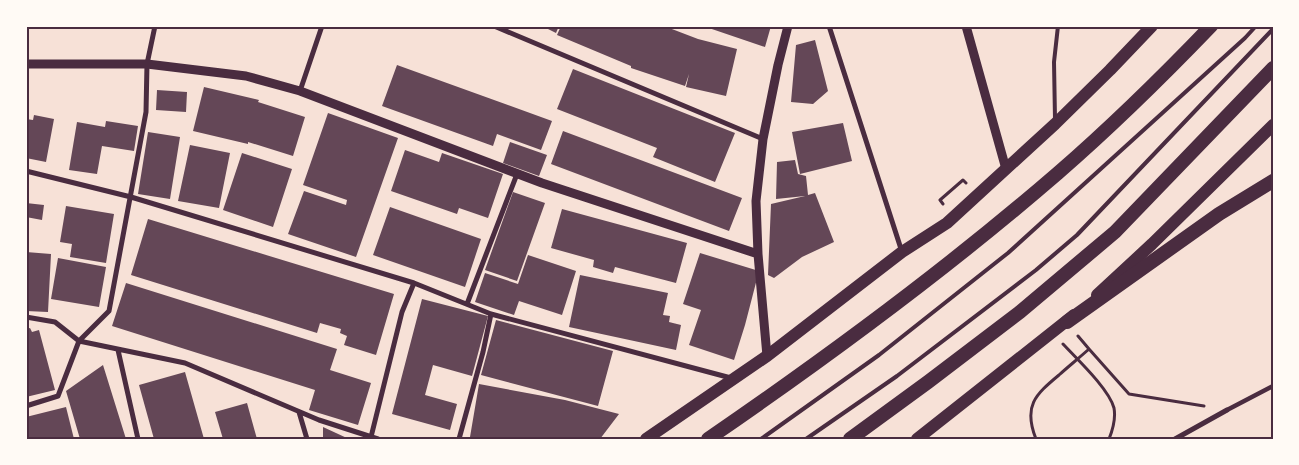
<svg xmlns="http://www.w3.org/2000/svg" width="1299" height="465" font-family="'Fira Sans Condensed',sans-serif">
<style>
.building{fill:#644757}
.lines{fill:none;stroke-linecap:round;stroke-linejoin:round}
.path{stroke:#4a2c40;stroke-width:3}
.service{stroke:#4a2c40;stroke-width:4}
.pedestrian{stroke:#4a2c40;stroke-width:4.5}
.minor{stroke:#4a2c40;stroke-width:5}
.tertiary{stroke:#4a2c40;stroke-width:9}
.primary{stroke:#4a2c40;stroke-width:12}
.trunk{stroke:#4a2c40;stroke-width:14}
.neatline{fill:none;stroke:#4a2c40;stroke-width:2}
</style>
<rect width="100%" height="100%" fill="#f7e1d7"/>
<path class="building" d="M542 26H559L556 33Z
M561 26H664L698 39 737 49 726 96 686 87 689 74 685 86 631 68V66L557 35Z
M703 26H771L765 47Z
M815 40 828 91 813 104 791 102 796 45Z
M397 65 552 121 541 150 497 134 493 146 382 106Z
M573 69 735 133 715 182 653 157 657 148 557 109Z
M204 87 259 100 258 102 305 117 293 156 248 142V144L193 131Z
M157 90 187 92 186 112 156 110Z
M328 113 398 138 356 257 288 234 304 191 346 205 347 200 303 185Z
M34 115 54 119 46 162 26 158V119L33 120Z
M106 121 138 126 134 151 102 146 97 174 69 170 77 122 105 127Z
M843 123 852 161 800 174 792 132Z
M563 131 742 198 729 231 551 164Z
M148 132 180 137 170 199 138 194Z
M510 142 547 155 539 176 503 163Z
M190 145 230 153 219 208 178 201Z
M405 150 439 162 442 153 503 174 488 218 459 208 457 214 391 191Z
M242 153 292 169 273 227 223 210Z
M795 160 798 174 806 176 808 195 815 193 834 242 802 257 774 278 768 275 771 204 805 196 776 199 777 162Z
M513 192 545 203 517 281 485 270Z
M26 203 44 205 42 220 26 217Z
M66 206 114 214 106 263 70 257 72 244 60 242Z
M390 207 481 239 465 287 373 255Z
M562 209 687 243 676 283 615 267 613 273 593 267 594 260 551 248Z
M148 219 394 294 376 355 344 345 347 336 340 333 341 329 320 323 317 333 131 275Z
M26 252 51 254 48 312 26 311Z
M700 253 759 271 745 325 734 360 689 345 701 310 683 304Z
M528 255 576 271 562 315 519 301 514 315 475 302 485 273 518 284Z
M58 258 106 267 99 307 51 299Z
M580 275 668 293 663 315 670 316 669 322 681 325 676 350 569 327Z
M126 283 337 349 330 370 371 383 358 425 309 410 315 390 112 326Z
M422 299 488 316 472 376 433 365 425 395 457 404 450 430 392 414Z
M496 320 613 351 598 406 481 375Z
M30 328 32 332 39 330 55 390 26 397V329Z
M103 365 126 439H80L66 391Z
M185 372 204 439H154L139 385Z
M479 384 565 400 619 414 600 439H482L470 437Z
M247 403 257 439H223L215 412Z
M66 407 74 439H26V417Z
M323 427 349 439H323Z"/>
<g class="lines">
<path class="path" d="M943 204 940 200 963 180 966 183
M1063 344C1077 359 1109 389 1114 408 1116 419 1113 429 1109 439
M1089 349 1129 394 1204 406
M1036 439C1023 406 1035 395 1059 375 1069 366 1079 358 1089 349L1078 336"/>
<path class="service" d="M1055 119 1054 62 1058 26
M761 439 879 355 1008 253 1245 38 1256 26
M806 439 897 376 1036 270 1077 235 1273 29"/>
<path class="pedestrian" d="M1227 410 1273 386"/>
<path class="minor" d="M494 26 763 139
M829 26 902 252
M300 91 322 26
M26 171 131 197 414 283 491 314 731 378
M467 304 517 174
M26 317 55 322 79 341 185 363 319 420 378 439
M118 350 138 439
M26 406 58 396 79 341 109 311 146 112 147 64 155 26
M299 412 307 439
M371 437 402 312 414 283
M459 439 483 352 491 314
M1175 439 1227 410"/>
<path class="tertiary" d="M966 26 1006 169
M26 64H147L246 76 300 91 542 183 758 254
M767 356 758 254 756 201 763 139 778 65 788 26"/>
<path class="primary" d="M1097 295 1152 244 1273 125
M646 439 767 356 902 252 947 223 1055 124 1110 70 1152 26
M917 439 1074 315"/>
<path class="trunk" d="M1067 322 1219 214 1273 181
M708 439C829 356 947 269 1058 173 1111 127 1162 77 1211 26
M850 439 928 382 1020 312 1115 232 1273 68"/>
</g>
<rect width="1299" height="465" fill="none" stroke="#fffaf5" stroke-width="55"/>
<rect x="28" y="28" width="1244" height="410" class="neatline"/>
</svg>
